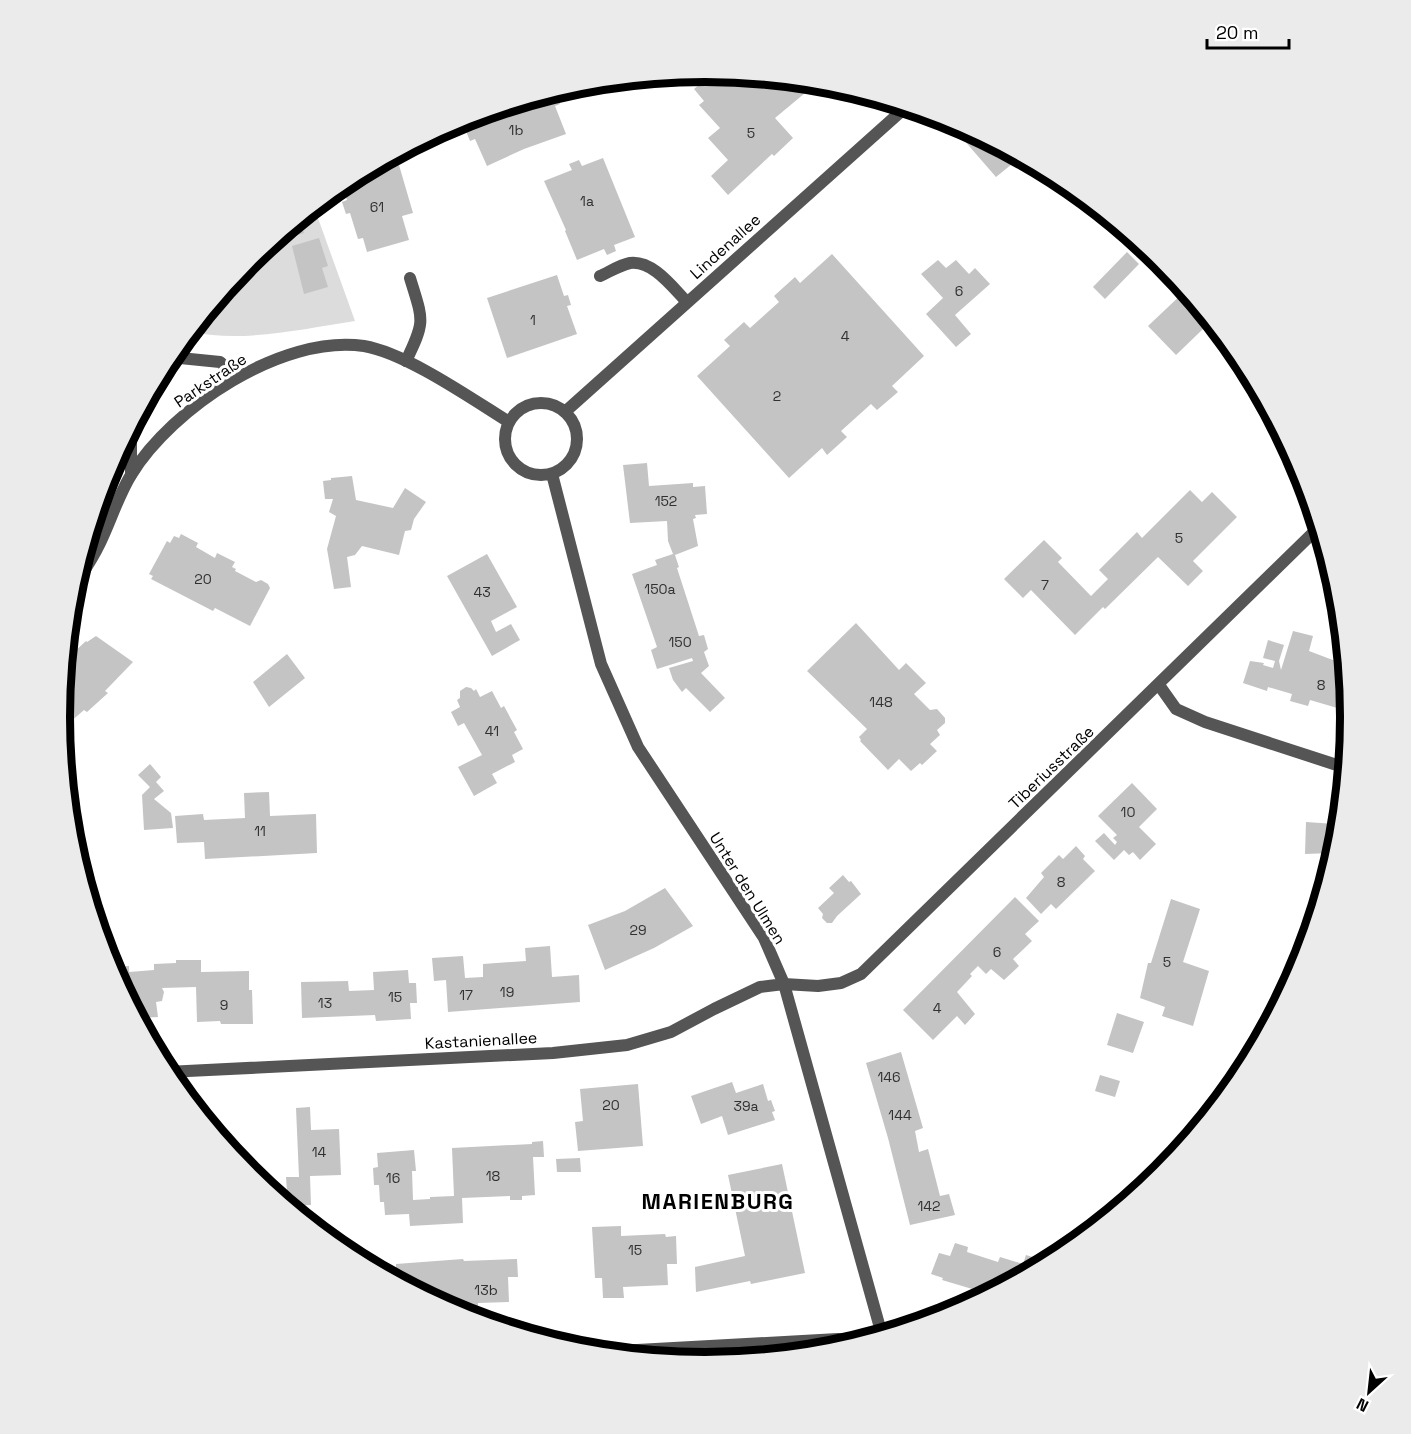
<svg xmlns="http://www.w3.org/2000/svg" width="1411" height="1434" font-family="'Space Grotesk',sans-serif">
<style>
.green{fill:#dcdcdc}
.building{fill:#c4c4c4}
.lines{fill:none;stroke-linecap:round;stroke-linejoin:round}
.lane{stroke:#555;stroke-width:12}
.street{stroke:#555;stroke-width:12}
.labels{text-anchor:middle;stroke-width:6;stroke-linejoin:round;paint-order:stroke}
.number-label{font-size:14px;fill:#313131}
.street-label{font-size:16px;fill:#000;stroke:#fff}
.district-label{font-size:22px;font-weight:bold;letter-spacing:1.5px;fill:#000;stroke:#fff}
.rim{fill:none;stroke:#000;stroke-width:8}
</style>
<rect width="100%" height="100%" fill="#fff"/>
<path class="green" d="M314 207 355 321C302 329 244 343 191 332L249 260Z"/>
<path class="building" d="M706 72 817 83 775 118 793 138 774 156 772 154 728 195 711 176 728 160 708 138 720 128 699 105 704 101 694 89 700 84 690 73Z
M549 93 550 97 556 94 560 104 555 106 566 134 524 149 487 166 475 139 470 141 466 131 472 129 467 118Z
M962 126 1010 151 1005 156 1012 164 996 177 956 131Z
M603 158 635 237 614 245 616 251 607 255 604 249 577 260 565 231 566 230 544 181 572 170 569 164 579 160 582 166Z
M385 160 388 169 399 165 413 213 402 216 409 240 367 252 363 238 358 239 350 213 346 214 342 202 347 200 342 184Z
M299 219 304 233 269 244Z
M319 238 328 266 322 268 328 287 304 294 292 246Z
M1127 252 1139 264 1105 299 1093 287Z
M832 254 924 356 892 386 898 392 877 410 871 404 841 431 847 437 827 455 822 448 789 478 697 376 730 346 724 340 744 322 750 328 779 302 774 296 795 277 800 283Z
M938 260 946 268 956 260 969 274 975 268 990 284 955 315 971 334 956 347 926 314 943 298 921 274Z
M557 275 564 296 568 295 571 305 567 306 577 334 507 358 487 298Z
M1186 290 1218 329 1211 332 1203 329 1176 355 1148 326Z
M647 463 649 486 693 483V487L705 486 707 514 695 515 696 518 693 519 698 546 675 555 679 567 677 568 699 636 704 635 708 649 704 652 709 666 701 673 725 698 710 712 686 688 682 692 673 680 669 668 693 661 692 658 657 669 651 650 657 647 632 574 657 565 655 560 673 554 668 541 667 521 630 523 623 465Z
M352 476 356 500 393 508 405 488 426 502 414 519 411 530 405 531 399 555 362 546 355 555 347 557 351 587 334 589 327 549 336 516 329 512 333 499H325L323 481 331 480V478Z
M1190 490 1202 502 1212 492 1237 517 1193 561 1203 571 1188 586 1158 557 1105 609 1103 607 1075 635 1031 590 1023 598 1004 579 1044 540 1062 558 1058 562 1091 596 1108 579 1099 570 1137 532 1142 538Z
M181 534 198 543 196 547 215 558 217 553 235 562 232 567 236 569 235 571 256 582 261 580 268 584 270 588 250 626 215 608 213 611 151 579 153 576 149 574 167 541 170 543 174 536 179 538Z
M487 554 517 607 491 621 496 632 511 624 520 640 492 656 447 576Z
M856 623 899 670 906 663 926 683 914 694 930 710 937 709 945 718V723L937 730 940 735 930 744 937 751 922 765 920 763 911 771 899 759 888 770 860 741 861 740 859 737 867 729 807 671Z
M1293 631 1313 636 1309 651 1346 665 1351 712 1310 700 1308 706 1290 701 1292 694 1268 687 1267 691 1243 683 1250 661 1264 663 1263 665 1273 668 1275 661 1263 658 1268 640 1284 645 1279 661 1281 670Z
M96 636 133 662 105 691 108 693 87 712 84 710 61 730 60 717 65 663 74 656 72 654 86 641 87 642Z
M287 654 305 678 269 707 253 682Z
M466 687 471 688 474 691 476 689 480 697 492 691 501 708 504 706 517 730 514 732 523 749 512 755 515 762 492 774 497 783 474 796 458 767 482 755 464 723 458 726 451 712 460 707 457 700 460 698V691Z
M150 764 161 777 156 782 164 791 154 799 171 813 173 828 144 830 142 795 150 787 138 775Z
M1132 783 1157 809 1139 827 1156 844 1140 860 1133 852 1129 855 1124 850 1114 860 1095 841 1104 833 1115 845 1117 842 1113 838 1117 835 1098 816Z
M269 792 270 816 316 814 317 853 205 859 204 842 177 843 175 816 203 814 204 820 245 818 244 793Z
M1306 822 1335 824 1332 853 1305 854Z
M1076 846 1085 856 1083 859 1095 871 1056 909 1051 904 1041 914 1026 898 1044 877 1041 873 1059 855 1063 859Z
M843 875 849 882 851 881 861 894 837 916 832 923H827L822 918 823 914 818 908 834 893 829 888Z
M665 888 693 926 654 948 605 970 588 925 625 911Z
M1015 897 1039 921 1025 934 1032 941 1013 959 1019 966 1004 980 991 969 986 974 978 966 970 974 972 976 957 992 975 1014 965 1025 957 1016 933 1040 903 1010Z
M1171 899 1200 909 1183 962 1209 971 1193 1026 1162 1016 1165 1007 1140 998 1148 963H1151Z
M550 946 552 977 579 975 580 1002 448 1012 446 980 434 981 432 958 463 956 465 978 483 977V964L526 961 525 948Z
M1290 958 1303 961 1274 1016H1273Z
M176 960H201V972L249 971V990H252L253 1024H221L220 1021 197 1022 196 987 162 988 164 992 162 1001 156 1002 158 1017 138 1018 111 967 129 966V972L154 970V964L176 963Z
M408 970 409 983H416L417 1003H410L411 1019 376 1021 375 1015 302 1018 301 982 348 981 349 991 374 990 373 972Z
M1117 1013 1144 1022 1133 1053 1107 1045Z
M901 1052 923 1128 915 1131 919 1152 928 1149 940 1196 949 1194 955 1215 910 1225 888 1138 866 1063Z
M1100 1075 1120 1081 1115 1097 1095 1091Z
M732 1082 736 1093 763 1084 768 1101 771 1100 775 1111 772 1112 775 1120 728 1135 722 1116 701 1124 691 1096Z
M638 1084 643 1146 578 1151 575 1122 583 1121 580 1089Z
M310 1107 311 1130 339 1129 341 1175 310 1176 311 1205 288 1206 286 1177H299L296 1108Z
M543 1141 544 1157H533L535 1195 522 1196V1200H510V1196L462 1198 463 1223 410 1226 409 1214 385 1215 384 1202H380L379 1185H374L373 1168 378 1167 377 1153 414 1150 416 1171H412L413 1200 430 1199V1197L454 1196 452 1148 532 1144V1142Z
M580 1158 581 1172H557L556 1159Z
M782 1164 805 1273 751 1284 750 1281 696 1292 695 1267 745 1256 728 1175Z
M621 1226V1236L665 1234 666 1237 676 1236 677 1264H667L668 1285 623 1287 624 1298H603L602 1278H595L592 1227Z
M955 1243 968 1247 967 1252 998 1262 1000 1257 1023 1264 1026 1255 1049 1262 989 1294 942 1280 943 1278 931 1274 939 1253 950 1256Z
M357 1246 358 1260 339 1247Z
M463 1259 464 1261 517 1259 518 1277H508L509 1302 478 1303V1307L465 1308V1303L443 1305 396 1280V1264Z"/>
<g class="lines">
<path class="lane" d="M600 276C609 272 620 265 630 263 653 260 673 288 687 302
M170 357 220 362 237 377
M406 361C426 320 423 321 410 278
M131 475V429"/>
<path class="street" d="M505 439a36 36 0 1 1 72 0a36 36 0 1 1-72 0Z
M566 411 906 107
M552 474 601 664 638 747 764 938 784 984 882 1335
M73 588C82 574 92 560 99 545 110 523 118 496 131 475 172 408 282 334 364 346 406 353 472 399 509 422
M1159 685 1176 709 1205 722 1346 768
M167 1072 553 1053 627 1045 671 1032 714 1009 760 987 784 984 818 986 841 983 861 974 1319 527
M601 1352 838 1339 861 1341"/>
</g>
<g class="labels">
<g class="number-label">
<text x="516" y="135">1b</text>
<text x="751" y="138">5</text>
<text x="587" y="206">1a</text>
<text x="377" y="212">61</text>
<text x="959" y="296">6</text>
<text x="533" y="325">1</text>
<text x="845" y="341">4</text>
<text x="777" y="401">2</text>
<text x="666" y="506">152</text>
<text x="1179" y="543">5</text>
<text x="203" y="584">20</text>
<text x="1045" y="590">7</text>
<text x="660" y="594">150a</text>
<text x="482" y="597">43</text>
<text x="680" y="647">150</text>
<text x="1321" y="690">8</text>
<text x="881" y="707">148</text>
<text x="492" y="736">41</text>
<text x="1128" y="817">10</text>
<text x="260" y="836">11</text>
<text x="1061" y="887">8</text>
<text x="638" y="935">29</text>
<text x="997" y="957">6</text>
<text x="1167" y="967">5</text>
<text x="507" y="997">19</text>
<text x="466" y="1000">17</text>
<text x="395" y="1002">15</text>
<text x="325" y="1008">13</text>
<text x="224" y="1010">9</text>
<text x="937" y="1013">4</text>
<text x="889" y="1082">146</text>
<text x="611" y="1110">20</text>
<text x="746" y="1111">39a</text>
<text x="900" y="1120">144</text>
<text x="319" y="1157">14</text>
<text x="493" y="1181">18</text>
<text x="393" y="1183">16</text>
<text x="929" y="1211">142</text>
<text x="635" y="1255">15</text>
<text x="486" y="1295">13b</text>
</g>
<g class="street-label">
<text transform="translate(725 246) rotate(-42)" y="6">Lindenallee</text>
<text transform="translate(210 380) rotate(-34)" y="6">Parkstraße</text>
<text transform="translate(1051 767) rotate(-44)" y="6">Tiberiusstraße</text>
<text transform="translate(748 888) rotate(58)" y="6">Unter den Ulmen</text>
<text transform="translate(481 1040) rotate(-3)" y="6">Kastanienallee</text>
</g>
<g class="district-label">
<text x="718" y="1209">MARIENBURG</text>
</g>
</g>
<path d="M0 0H1411V1434H0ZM70 717a635 635 0 1 1 1270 0a635 635 0 1 1-1270 0Z" fill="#ebebeb" fill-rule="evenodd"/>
<path class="rim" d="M70 717a635 635 0 1 1 1270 0a635 635 0 1 1-1270 0Z"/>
<g transform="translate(1369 1392) rotate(207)" stroke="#ffffff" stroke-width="4.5" paint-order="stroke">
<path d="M0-4.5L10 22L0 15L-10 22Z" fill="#000000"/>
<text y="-9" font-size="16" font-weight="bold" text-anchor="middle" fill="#000000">N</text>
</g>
<path d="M1207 39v9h82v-9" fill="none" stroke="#000000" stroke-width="3"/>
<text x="1216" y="39" font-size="18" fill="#000000" stroke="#ffffff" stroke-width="4.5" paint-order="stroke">20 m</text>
</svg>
